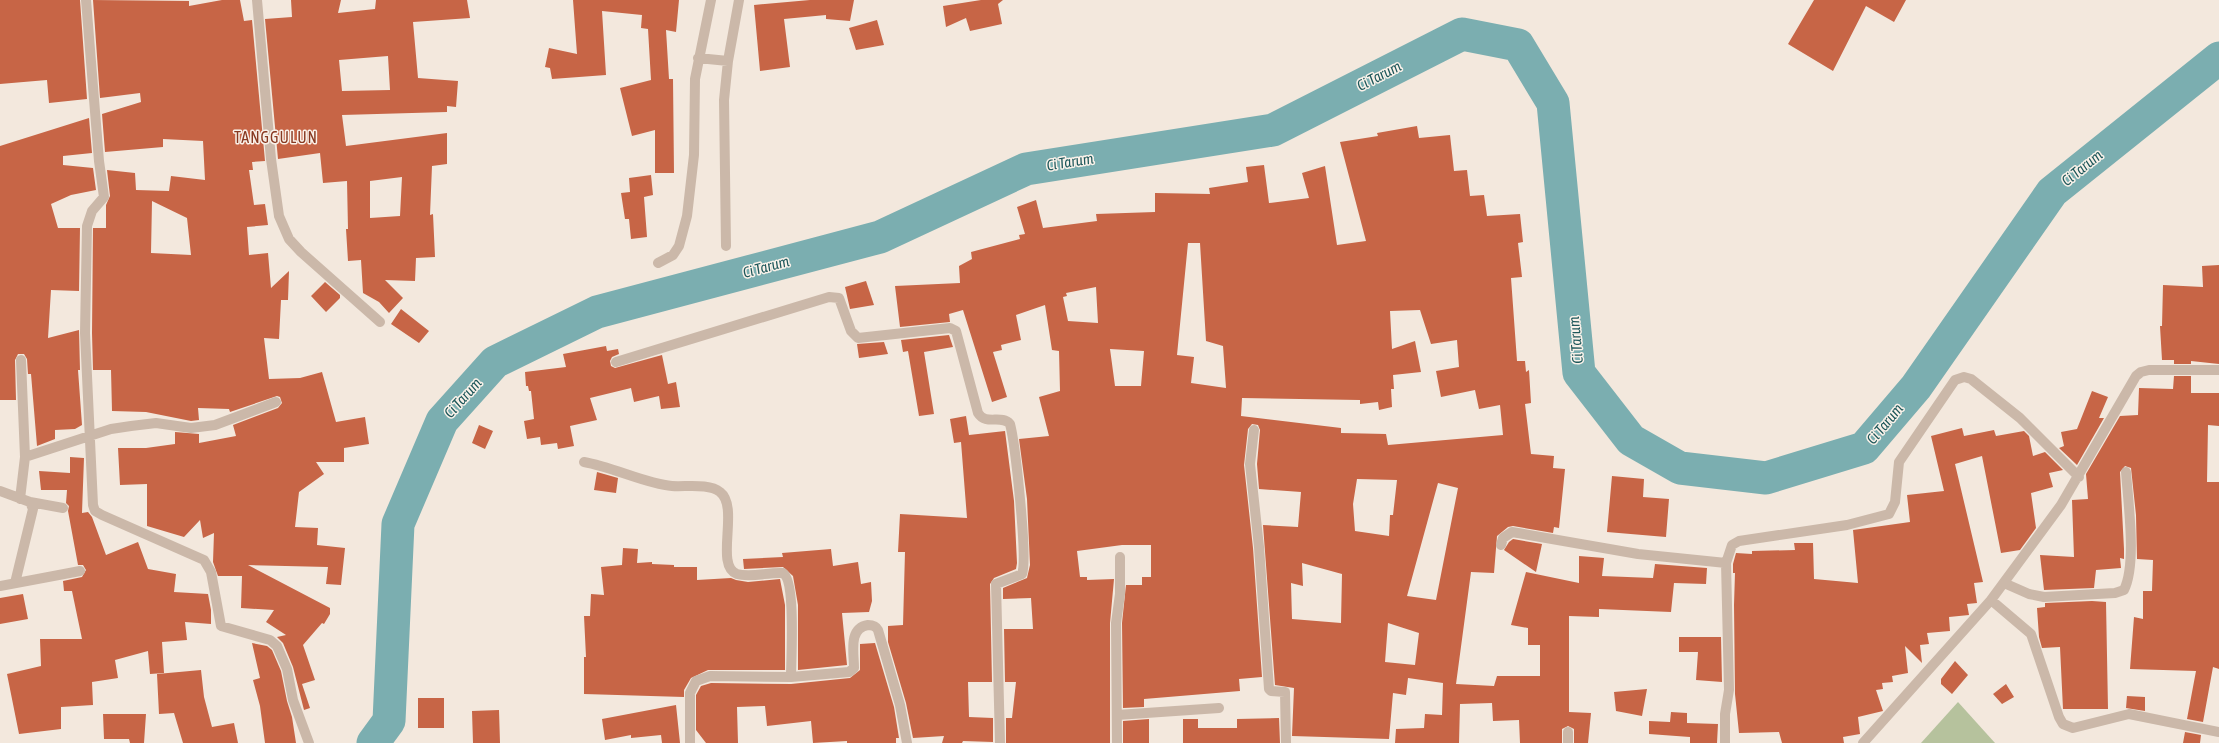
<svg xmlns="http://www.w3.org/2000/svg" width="2219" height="743" font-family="'Asap Condensed',sans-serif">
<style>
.green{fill:#b6c29d}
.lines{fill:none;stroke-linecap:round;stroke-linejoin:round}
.river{stroke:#7baeb0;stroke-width:33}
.building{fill:#c76546;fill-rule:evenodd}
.minor{stroke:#cbb8a9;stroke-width:10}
.labels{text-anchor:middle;stroke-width:3;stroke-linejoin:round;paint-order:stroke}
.water-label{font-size:15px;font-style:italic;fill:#1d575a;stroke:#faf2ea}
.quarter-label{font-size:16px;letter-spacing:1px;fill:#883921;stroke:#faf2ea}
</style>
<rect width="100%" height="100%" fill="#f3e8dd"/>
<path class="green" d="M1958 702 1995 743H1921Z"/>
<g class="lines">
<path class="river" d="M373 743 389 721 398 524 442 421 495 362 597 312 880 237 1026 169 1273 130 1462 34 1518 45 1553 103 1579 373 1631 440 1680 468 1766 478 1864 448 1916 387 2052 192 2219 58"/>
</g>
<path class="building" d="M0 0H80L87 99 49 103 47 80 0 84Z
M93 0 189 1V6L222 0H240L244 21 252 20 265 161 252 162 253 170H249L254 205 265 204 268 225 247 227 249 255 268 253 271 288 289 271 288 300H281L279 339 264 338 269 379 300 378 322 372 336 422 365 417 369 444 344 448V462H316L324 474 299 492 295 527 318 528 317 545 345 548 341 585 326 584 328 567 248 565 330 608V614L324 624 322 623 303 645 315 680 302 684 310 708 304 710 293 667 283 643 277 637 286 635 266 622 274 610 241 608 242 576H218L213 562 214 533 203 538 200 520 184 537 147 526V484L120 485 118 448H146L175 444V432L199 434V443L236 436 233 425 278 408 282 403 280 397 277 396 230 412 229 409 198 408 199 420 191 421 146 412 112 411 111 370H93L92 333 93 228H106V205L110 196 107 170 135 173 136 190 169 191 171 176 205 180 203 141 163 139V147L105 152 102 114 141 102 140 93 100 98ZM152 201 187 218 191 255 151 253Z
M291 0H341L338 13 375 9 376 0H467L470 18 413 22 418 78 458 81 456 107 447 106V112L342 115 346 146 447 133V164L432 166 430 215 433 214 435 257 416 258 415 281 385 280 403 298 389 313 379 302 363 293 361 260 348 261 346 229H348L347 181 323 183 320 153 278 159 265 19 292 17ZM388 56 390 90 342 91 339 60ZM402 177 400 216 370 218V181Z
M573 0H679L676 32 666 30 669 79H673L674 173H655V130L632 136 620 88 651 80 648 29 641 28 642 15 602 11 606 75 552 79 550 68 545 67 549 48 577 54Z
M810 0H854L850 21 826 19V15L784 19 790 67 760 71 754 5Z
M981 0H1003L998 4 1002 24 970 31 966 18 946 27 943 6Z
M1814 0H1906L1894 22 1866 6 1833 71 1788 44Z
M877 20 884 45 856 50 849 28Z
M89 118 92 153 63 156V165L93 168 96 190 71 195 51 204 58 228H80L79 291 51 290 48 338 79 330 80 370H78L82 425 75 429 55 430V439L37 446 31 374H28L27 359 24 354H18L15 360 16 400H0V146Z
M1417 126 1419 138 1450 135 1454 171 1467 170 1470 196 1484 195 1487 216 1520 214 1523 242 1518 243 1522 277 1511 278 1517 361H1525L1526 372 1529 370 1531 403 1525 404 1531 454 1554 456 1553 468 1565 469 1559 528 1554 527 1553 533 1513 526 1508 527 1497 536 1494 573 1471 572 1456 684 1494 686 1497 676H1540V645H1528V628L1511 625 1526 572 1579 583V556L1604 558 1602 576 1653 578 1655 564 1707 568 1706 584 1674 583 1671 612 1599 609V617L1569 616V712L1591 713 1588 743H1574V729L1568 726 1562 729V743H1520L1519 720 1493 721 1492 703 1460 704 1459 743H1395L1396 729 1424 728 1425 714 1442 715 1443 683 1408 678 1406 695 1393 693 1389 739 1292 736 1294 688 1275 685 1263 525 1298 527 1301 492 1259 489 1257 464 1260 430 1258 425 1252 424 1248 429 1244 465 1253 548 1262 677 1239 679 1240 691 1144 699V707L1123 708 1122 623 1126 585H1142V577H1151V545H1122L1077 551 1080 577H1087V580L1114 579 1110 623V743H1006V718H1012L1016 682H1005L1004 629H1033L1031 598 1003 599V588L1027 578 1030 565 1027 499 1019 439 1049 436 1039 397 1060 391 1059 351 1052 350 1045 305 1016 315 1021 340 1001 345 1002 350 993 352 1007 397 992 402 963 310 949 314 950 322 900 327 895 286 960 283 959 266 972 259 971 252 1020 239 1019 235 1025 234 1017 207 1036 200 1043 228 1097 221 1096 214 1155 212V193L1210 194 1209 188 1248 182 1246 167 1264 165 1269 203 1309 198 1302 173 1325 166 1337 245 1366 241 1340 142 1378 136 1377 133ZM1188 243H1200L1206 341 1223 346 1226 388 1191 383 1194 357 1177 355ZM1096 287 1098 323 1068 321 1063 297 1067 296 1066 293ZM1420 310 1431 344 1457 340 1459 367 1436 371 1441 397 1475 390 1479 409 1500 405 1503 435 1388 445 1386 434 1341 433V428L1241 416 1242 398 1360 400V404L1378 402 1379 410 1392 407 1391 389H1394L1393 375 1421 372 1415 341 1392 349 1390 311ZM1110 349 1144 351 1141 386H1115ZM1357 479 1397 480 1393 515H1390L1389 536 1355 531 1353 504ZM1438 483 1458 488 1436 600 1407 596ZM1302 563 1342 574 1341 623 1292 619 1291 583 1303 586ZM1388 623 1419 633 1415 665 1385 662Z
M651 175 653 195 644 197 647 237 631 239 629 219H625L621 193 630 192 629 178Z
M2219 265V364L2191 361V364H2174V360H2162L2160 326H2162L2163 285 2203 287 2202 266Z
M866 281 874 305 850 309 845 287Z
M325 282 340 295V298L326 312 311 296Z
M401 309 429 331 419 343 391 324Z
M949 335 953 347 924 352 934 414 919 416 908 351 903 352 901 340Z
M884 342 888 354 859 358 857 344Z
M606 346 607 351 618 349 619 354 612 357 610 361 611 366 615 368 662 355 668 384 676 382 680 407 661 409 659 396 634 402 631 388 590 398 597 420 570 426 574 446 558 449 557 443 541 445 540 437 527 439 524 421 534 419 531 391H529L528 386H526L525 372 566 367 563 354Z
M2174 376H2191V393H2219V426L2208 425 2207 482H2219V669L2213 667 2203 722 2187 719 2196 671 2130 669 2134 617 2143 619V591H2152L2153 560 2137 559 2136 515 2131 468 2125 466 2120 472 2124 549V559L2120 558 2121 568 2096 570 2094 588 2044 590 2040 555 2074 557 2072 500 2088 499 2086 474 2120 416 2138 415 2139 388 2173 389Z
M2092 391 2108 397 2099 418H2104L2077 465 2059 448 2064 446 2061 432 2077 429Z
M966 416 969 435 1005 431 1014 501 1017 563 1016 569 994 578 990 584 992 682H968L969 717 993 718V742L963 741 962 743H942L944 736 913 738 906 703 888 642V626L903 625 905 552H898L900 514 967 518 961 442 954 443 950 419Z
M479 425 493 431 485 449 472 443Z
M1962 428 1964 436 1994 430 1996 436 2024 431 2029 436 2033 456 2045 452 2063 470 2049 473 2053 487 2031 493 2036 528 2020 550 2001 553 1982 456 1955 464 1983 582 1974 583 1977 603 1967 604 1969 615 1949 617 1950 631 1927 633 1929 644 1920 645 1922 663 1905 646 1908 673 1892 676 1893 682 1882 683 1883 689 1876 690 1883 711 1858 717 1860 734 1843 737 1844 743H1782L1779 732 1739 733 1735 694 1734 605 1735 573H1733V564L1736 553 1752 554V551L1795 550 1794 543H1813L1814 579 1858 583 1853 530 1910 522 1907 495 1944 491 1931 436Z
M70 457 84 458 82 513 88 512 92 517 106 555 138 542 148 569 176 574 174 592 208 594 211 610V624L185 622 187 640 162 642 164 673 150 674 148 651 115 660 118 678 92 682 93 705 61 707V729L19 734 7 674 41 666 40 639H82L72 591H64L63 581 82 577 86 570 83 565H78L68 511 69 506 66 503 67 490H41L39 471 70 473Z
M597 472 618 478 616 493 594 490Z
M1612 476 1644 479 1643 497 1669 499 1666 537 1607 532Z
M1513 539 1542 544 1536 572 1504 550 1509 542Z
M623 548 638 549 637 563 652 562V564L674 565V567H697V580L731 578 736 580 748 582 780 579 785 605V670H708L691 678 684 690V697L584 694V657H586L584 616H590L591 594 604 595 601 567 622 565Z
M831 549 833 566 858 562 861 584 871 582 872 601 869 612 842 613 847 665 798 670V605L793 576 783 567 744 569 743 559 783 557 782 553Z
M23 594 28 619 0 624V598Z
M2092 601 2106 602 2108 709H2063L2060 647 2042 648 2039 637 2037 608 2045 607V603Z
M1679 637H1721L1722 682 1696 680 1698 652H1679Z
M252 643 267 646 272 650 281 671 287 701 292 717 296 743H265L260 706 253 680 260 678Z
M875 643 894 707 899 738H896V743H847V741L813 743 811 721 767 726 765 706 737 707 738 743H706L696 730V695L701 686 711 683 791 684 850 678 860 670V644Z
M1955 661 1968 675 1952 694 1941 684V679Z
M201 670 204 697 212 727 234 723 238 743H183L174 713 159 714 157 674Z
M2006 684 2014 697 2002 704 1993 694Z
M1647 689 1642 716 1616 711 1614 692Z
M2127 696 2145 697V711L2126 708Z
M418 698H444V728H418Z
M676 705 680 743H662L661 735 631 738V735L605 740 602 719Z
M499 710 500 743H473L472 711Z
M1671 712 1687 713V723L1718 724 1717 743H1690V737L1649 734V721L1670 722Z
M103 714H146L144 743H130L129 739H104Z
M1279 718 1280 743H1183V719H1198V728H1237V719Z
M1149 719V743H1123V721Z
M2185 732 2201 735 2200 743H2183Z"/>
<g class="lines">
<path class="minor" d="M86 0 99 161 104 197 92 211 87 226 85 333 93 505 95 511 102 515 204 560 211 572 221 626 270 640 277 646 287 669 293 700 309 743
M257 0 271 159 279 216 289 239 301 252 380 322
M698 58 728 61
M726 246 724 100 728 61 739 0
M658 263 673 255 679 246 687 216 694 155 695 79 711 0
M21 360 25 457
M616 362 829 297 839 298 851 331 858 338 950 328 956 331 978 413C986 426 1001 414 1010 424 1015 443 1028 558 1022 574L996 584 1000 743
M1254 430 1250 464 1259 547 1269 689 1271 691 1285 692 1286 743
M584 462C613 467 646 484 672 486 686 487 709 483 720 492 740 507 714 566 737 574 751 578 768 572 783 573 796 581 791 660 791 677
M0 491 30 502 33 509 15 583
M20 499 25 457 111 429 131 426 156 423 191 428 215 425 276 402
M30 502 63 508
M1501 545 1503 538 1512 532 1638 554 1726 563
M2004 583 2029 594 2044 597 2115 593 2124 590C2137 564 2128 502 2126 472
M0 586 80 571
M1991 600 2031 634 2059 717 2063 724 2073 728 2129 714 2219 732
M1117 715 1219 708
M1568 732V743
M690 743V693L696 681 710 676 791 677 849 672 854 668C854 653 848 628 868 625 873 625 876 626 878 630L900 705 907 743
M1117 743 1116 623 1120 594V557
M1725 743V714L1729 690 1726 563 1732 545 1739 541 1847 525 1889 514 1895 502 1899 462 1955 380 1964 377 1971 379 2020 418 2079 477
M1863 743 1991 600 2061 505 2136 376 2141 372 2149 370H2219"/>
</g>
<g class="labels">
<g class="water-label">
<text transform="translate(1379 76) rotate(-27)" y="5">Ci Tarum</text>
<text transform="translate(1070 162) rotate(-9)" y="5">Ci Tarum</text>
<text transform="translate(2082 168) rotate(-39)" y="5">Ci Tarum</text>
<text transform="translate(766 267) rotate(-15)" y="5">Ci Tarum</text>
<text transform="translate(1576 340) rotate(-95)" y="5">Ci Tarum</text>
<text transform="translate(463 398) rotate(-48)" y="5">Ci Tarum</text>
<text transform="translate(1885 424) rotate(-50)" y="5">Ci Tarum</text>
</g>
<g class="quarter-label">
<text x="276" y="143">TANGGULUN</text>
</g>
</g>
</svg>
